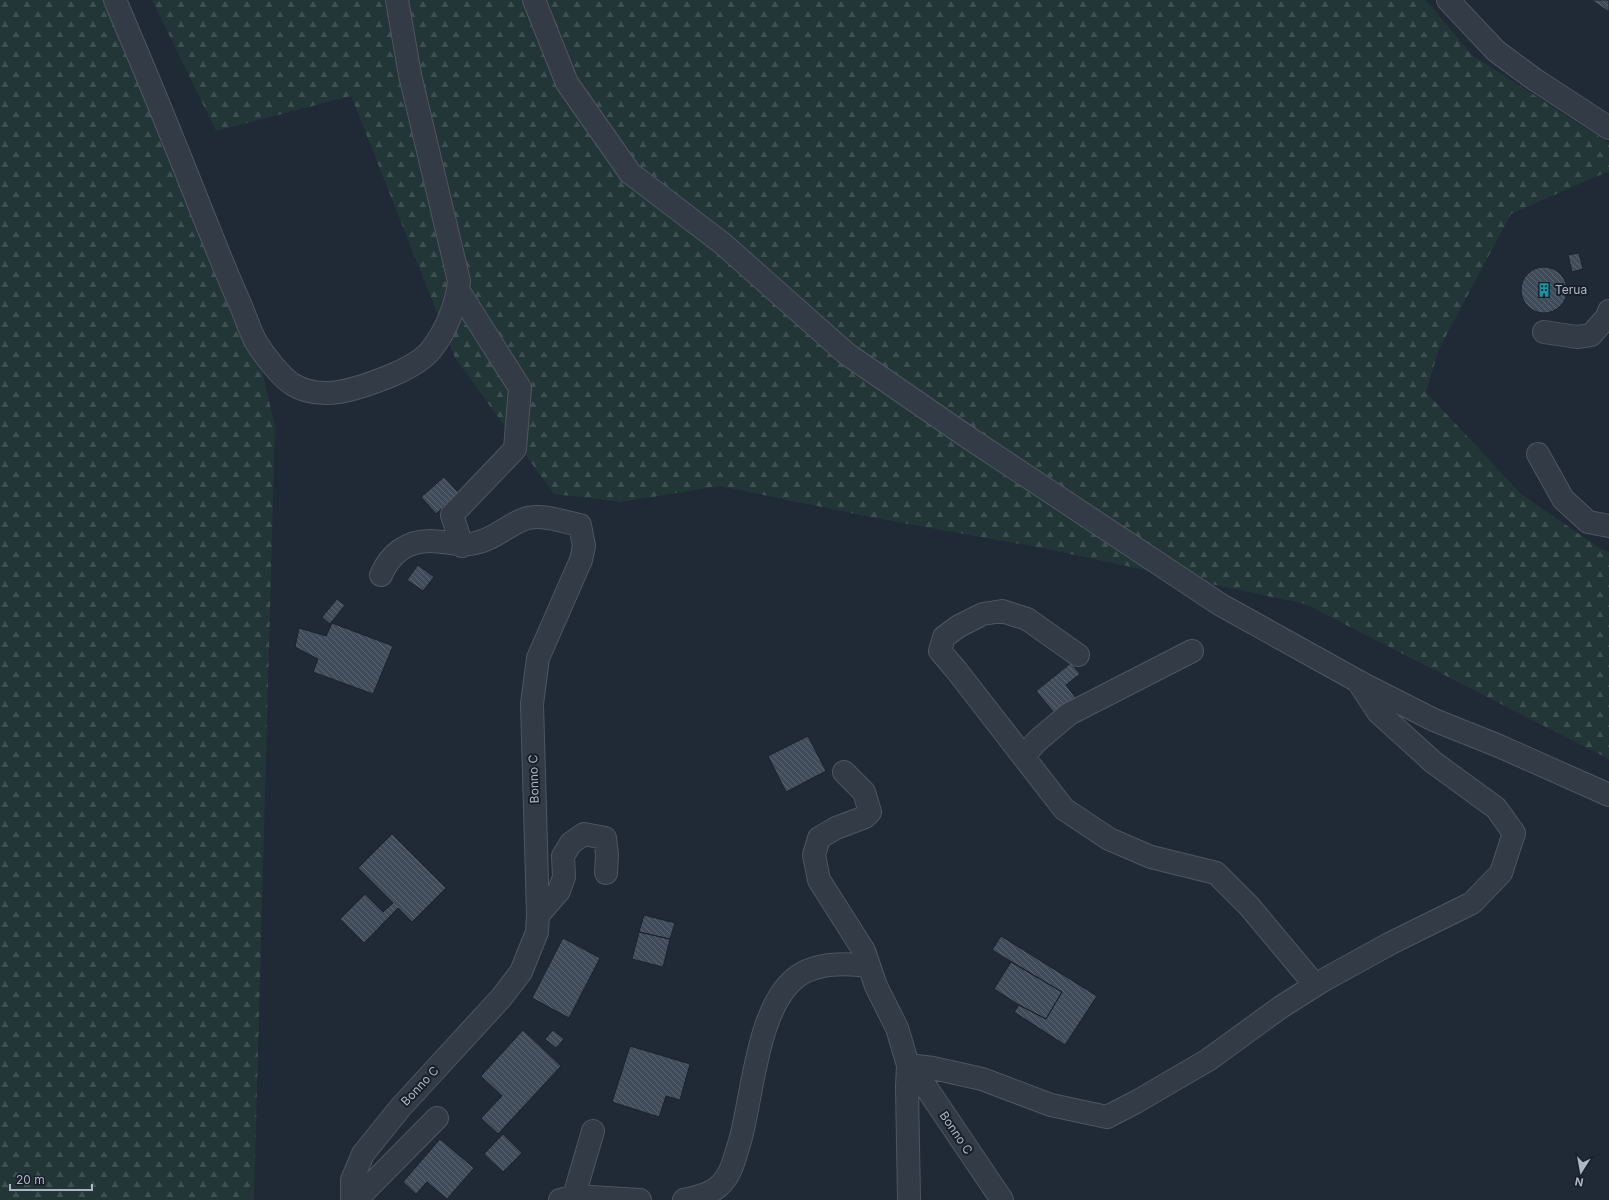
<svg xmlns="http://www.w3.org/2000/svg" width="1609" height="1200" font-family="Inter,sans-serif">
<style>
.forest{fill:url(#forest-firs)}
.building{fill:url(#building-back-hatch);stroke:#1b222d}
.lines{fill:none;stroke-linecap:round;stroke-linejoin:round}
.minor-casing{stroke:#4e5662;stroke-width:24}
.minor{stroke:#333b47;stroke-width:22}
.labels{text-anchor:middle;stroke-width:4;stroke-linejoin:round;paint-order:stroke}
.poi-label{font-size:12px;fill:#adb6c4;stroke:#19202b;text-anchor:start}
.street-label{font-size:12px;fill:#adb6c4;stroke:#19202b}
</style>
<defs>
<pattern id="forest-firs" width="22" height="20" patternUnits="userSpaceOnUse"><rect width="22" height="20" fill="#223537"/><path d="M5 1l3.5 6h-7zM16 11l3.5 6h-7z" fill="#3f5052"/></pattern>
<pattern id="building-back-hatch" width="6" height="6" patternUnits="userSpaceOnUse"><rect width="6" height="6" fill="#414c5b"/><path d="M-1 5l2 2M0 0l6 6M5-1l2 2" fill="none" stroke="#5a6471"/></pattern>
</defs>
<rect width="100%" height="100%" fill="#202936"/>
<path class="forest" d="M0 0H108L256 343 275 427 254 1200H0Z
M152 0H1426L1472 55 1609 143V171L1511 214 1439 349 1426 392 1521 494 1601 549 1609 552V759L1305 604 1042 548 870 517 720 486 621 502 554 494 455 358 351 96 216 131Z"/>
<path class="building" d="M1591 0H1609V12Z
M1579 253 1583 269 1572 272 1568 255Z
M1521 290a23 23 0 1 1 46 0a23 23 0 1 1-46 0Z
M444 477 459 493 436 514 421 497Z
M418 565 434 577 423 591 407 580Z
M337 599 345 605 330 624 322 617Z
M332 623 393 646 373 694 313 672 318 659 295 647 299 628 326 636Z
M1071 663 1080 674 1066 685 1076 698 1055 714 1036 691Z
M808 736 826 771 786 792 768 756Z
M392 834 446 888 412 922 398 908 364 943 340 919 365 894 383 912 393 903 358 868Z
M644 915 675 923 670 939 639 932Z
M639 932 670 939 663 967 632 959Z
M1001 936 1097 996 1065 1045 1014 1012 1019 1005 1046 1019 1062 992 992 950Z
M563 938 600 958 569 1018 532 998Z
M1011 962 1062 992 1046 1019 1019 1005 994 989Z
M523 1030 561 1066 498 1134 481 1118 502 1096 481 1076Z
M553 1030 564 1039 556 1048 545 1039Z
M630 1046 690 1064 680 1100 666 1096 659 1117 612 1102Z
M503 1134 522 1153 503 1172 484 1154Z
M440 1139 474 1168 447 1199 427 1182 416 1194 403 1182Z"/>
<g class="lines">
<defs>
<path id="minor" d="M115 0C145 70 174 141 202 212 215 244 227 275 241 306 246 318 250 331 256 342 264 355 280 376 292 384 322 403 360 388 390 376 403 371 422 361 431 350 446 331 457 304 459 281L410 75 397 0
M534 0 567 83 630 173 722 243 847 354 966 436 1221 605 1365 685 1434 720 1499 746 1609 795
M1448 0 1496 51 1534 79 1609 128
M458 290 520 388 515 449 452 515 462 546
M1544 332 1577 337 1591 335 1607 317 1609 311
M1538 454 1563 499 1588 522 1609 526
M1078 655 1027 619 1002 611 983 614 959 626 944 637 940 651 957 671 1064 809 1109 839 1151 857 1216 873 1249 906 1315 985
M1024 756 1037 741 1069 714 1192 651
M844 772 864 792 870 812 865 817 836 828 819 838 814 855 819 880 864 951 876 986 897 1028 908 1065 907 1087 909 1200
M538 915 559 891 564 877 563 856 571 843 584 834 605 838 607 854 606 873
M908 1065 933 1068 982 1079 1051 1105 1107 1117 1136 1102 1208 1060 1281 1007 1322 981 1391 943 1472 903 1501 873 1514 833 1496 808 1433 762 1378 712 1359 683
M911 1065 1002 1200
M574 1196 593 1131
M352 1200V1180L363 1154 400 1108 501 998 521 972 537 932 538 915 532 704 538 658 581 560 584 546 580 525C562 522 539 512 522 520 507 526 495 538 479 542 462 548 447 541 430 541 407 541 390 554 381 575
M356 1200 437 1118
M560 1200 574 1196 640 1200
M684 1200C697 1197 711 1194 720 1185 732 1174 735 1156 740 1141 753 1095 757 1005 798 976 818 962 846 963 869 966"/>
</defs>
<use href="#minor" class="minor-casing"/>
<use href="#minor" class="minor"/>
</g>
<defs>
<symbol id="building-bare" viewBox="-9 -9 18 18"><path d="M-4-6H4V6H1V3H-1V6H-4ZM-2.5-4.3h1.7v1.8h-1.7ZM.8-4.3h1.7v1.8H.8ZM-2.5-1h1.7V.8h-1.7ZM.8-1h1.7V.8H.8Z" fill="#0f9aa8" stroke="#19202b" stroke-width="2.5" paint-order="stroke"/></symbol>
</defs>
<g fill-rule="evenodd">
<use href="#building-bare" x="1534" y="280" width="20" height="20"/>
</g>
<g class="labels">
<g class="poi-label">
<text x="1555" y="294">Terua</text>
</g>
<g class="street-label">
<text transform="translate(534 779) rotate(-92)" y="4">Bonno C</text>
<text transform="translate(420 1086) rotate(-47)" y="4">Bonno C</text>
<text transform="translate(956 1133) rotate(56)" y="4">Bonno C</text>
</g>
</g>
<g transform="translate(1581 1172) rotate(191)" stroke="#19202b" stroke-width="3" paint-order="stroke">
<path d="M0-3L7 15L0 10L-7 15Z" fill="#adb6c4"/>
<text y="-6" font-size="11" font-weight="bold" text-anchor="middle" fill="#adb6c4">N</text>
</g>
<path d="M10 1184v6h82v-6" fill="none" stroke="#adb6c4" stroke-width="2"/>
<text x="16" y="1184" font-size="12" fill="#adb6c4" stroke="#19202b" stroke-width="3" paint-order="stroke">20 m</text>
</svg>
